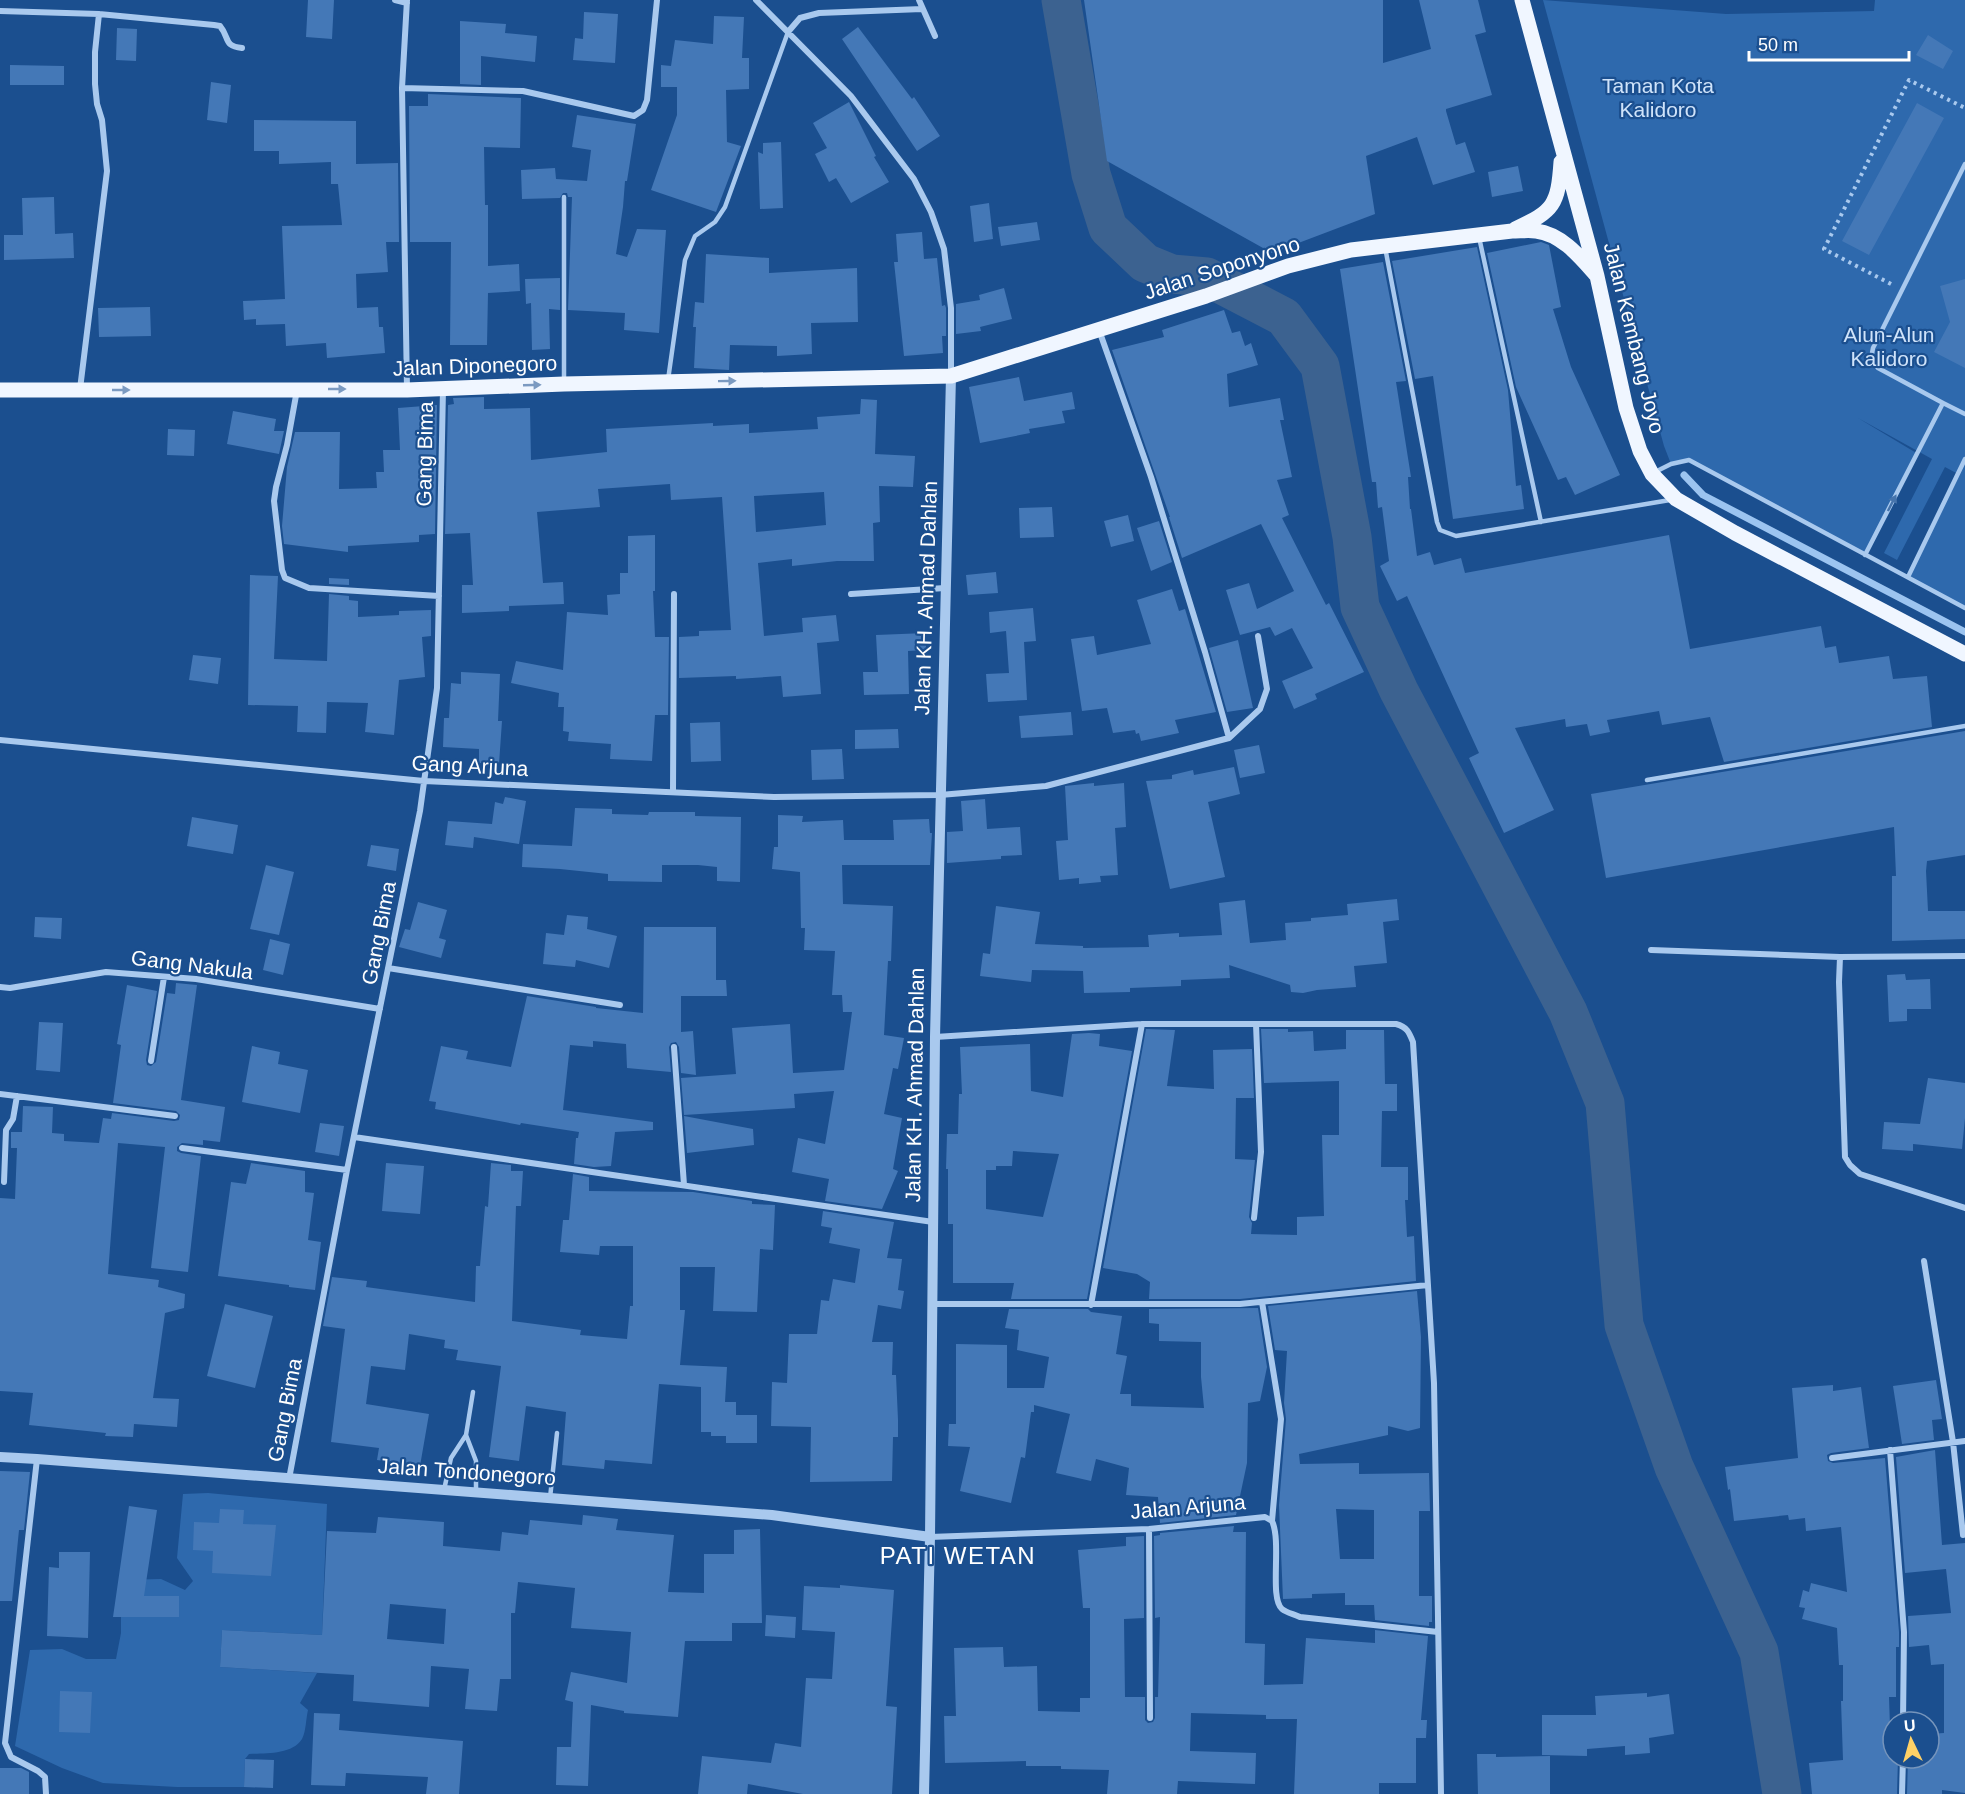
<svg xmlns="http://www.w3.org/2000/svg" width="1965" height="1794" font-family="Arial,sans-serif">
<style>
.green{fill:#2e69ad}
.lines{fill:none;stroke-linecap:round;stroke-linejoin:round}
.stream{stroke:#9cc4f0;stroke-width:7}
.river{stroke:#3c6290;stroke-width:39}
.building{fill:#4478b7;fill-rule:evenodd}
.path{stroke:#a9c9ee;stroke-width:4;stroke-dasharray:3 4.5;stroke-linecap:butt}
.service{stroke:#a9c9ee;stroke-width:4.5}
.minor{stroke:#a9c9ee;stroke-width:6}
.tertiary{stroke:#a9c9ee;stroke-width:10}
.primary{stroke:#f0f6ff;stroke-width:15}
.oneway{fill:#7b9ac1}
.oneway2{fill:#4674ac}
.labels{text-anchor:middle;stroke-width:4.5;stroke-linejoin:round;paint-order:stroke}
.park-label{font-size:21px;fill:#cfe3fa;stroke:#1b4f8f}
.street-label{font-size:21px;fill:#fff;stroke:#1b4f8f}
.quarter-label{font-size:24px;letter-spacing:1.5px;fill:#fff;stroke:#1b4f8f}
</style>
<rect width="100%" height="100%" fill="#1b4f8f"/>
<path class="green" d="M1543 0 1726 14 1874 11 1875 0H1965V608L1908 577 1958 474 1945 467 1897 560 1884 553 1932 459 1858 418 1918 454 1865 555 1689 461 1671 464 1664 446Z
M208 1493 327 1504 322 1635 222 1630 220 1667 317 1673 300 1703 308 1710C306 1718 306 1732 302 1739 292 1755 265 1753 249 1754L245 1759 244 1787H177L103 1783 62 1768 15 1746 30 1650 62 1649 86 1659H116L121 1633V1580L161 1579 185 1590 193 1581 177 1558 183 1494Z"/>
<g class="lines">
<path class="stream" d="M1684 475 1703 495 1965 632"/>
<path class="river" d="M1061 0 1091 174 1108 228 1145 263 1172 274 1207 277 1284 317 1320 366 1352 537 1360 607 1399 691 1568 1012 1605 1103 1624 1325 1674 1467 1759 1652 1782 1794"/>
</g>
<path class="building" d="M308 0H334L332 39 306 37Z
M1084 0H1383V63L1431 49 1419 0H1478L1486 32 1475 35 1492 95 1446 109V111L1456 145 1465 142 1475 172 1433 185 1417 137 1366 156 1375 214 1272 253 1107 161Z
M584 12 618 14 615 63 573 60 575 38 583 39Z
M714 16 744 17 742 58H749V89L726 90 727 142 741 146 716 212 651 190 677 115V87H661V65L671 66 675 40 713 44Z
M460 21 506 24 505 33 537 36 535 62 481 56V85L460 84Z
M858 27 912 99 914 97 940 136 917 151 842 39Z
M117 28 137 29 136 61 116 60Z
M1928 35 1953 51 1943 69 1916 55Z
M10 65 64 66V85H10Z
M211 82 231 85 227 123 207 120Z
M428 94 521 98 520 148 484 147 485 205H488V266L519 264 520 291 488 293 487 345H450L451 242H410L409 106H428Z
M849 102 876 156 874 157 889 182 851 203 836 178 829 182 815 154 827 148 813 123Z
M1917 103 1944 118 1869 255 1842 241Z
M577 115 636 124 627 181H625L623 207 616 254 627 257 637 229 666 230 659 333 624 330 625 313 568 310 572 197H568L567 193H563L560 198 522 199 521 170 555 168 556 179 587 181 591 150 572 147Z
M254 120 356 121V164L398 163 399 242H386L388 272 356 274 357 308 378 307 379 327H383L385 353 327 358 326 343 286 346 285 324 256 325V319L244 320 243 301 285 299 282 226 342 225 338 184H331V162L279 164V151H254Z
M781 142 783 208 760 209 758 152 763 154V143Z
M1518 166 1523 191 1492 197 1488 172Z
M54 197 55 234 73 233 74 258 4 260V235H23L22 198Z
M989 203 993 239 974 242 970 206Z
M1037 222 1040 240 1001 246 998 227Z
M922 232 924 259 937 258 942 306 945 305 946 308V336H942L943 353 904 356 894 262H898L896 234Z
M1541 242 1549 245 1561 307 1553 309 1571 367 1620 475 1575 495 1566 477 1558 480 1516 387 1487 253Z
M1477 247 1508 390 1516 486 1521 485 1524 509 1453 519 1433 376 1415 379 1392 261Z
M706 254 769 258V273L857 268 858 322 811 323 812 354 777 356V346L730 345 729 370 694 368 696 327H693L695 302 704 303Z
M1383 262 1406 381 1396 382 1411 477H1408L1410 509H1411L1417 556 1430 552 1434 565 1461 558 1465 573 1669 535 1690 649 1821 626 1825 648 1836 646 1839 663 1889 656 1893 679 1927 676 1932 727 1724 762 1710 717 1662 725 1659 711 1607 720 1610 732 1590 736 1587 724 1566 727 1565 719 1515 728 1554 810 1504 833 1469 758 1479 753 1407 596 1397 601 1380 566 1389 561 1382 507 1378 508 1376 482H1372L1340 269Z
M560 278V310L549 309 550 349 532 350 531 303 526 304 525 279Z
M1965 279V368L1934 352 1950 322 1940 286Z
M1004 288 1012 319 980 327 981 331 956 334V304L980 300 979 295Z
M150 307 151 336 99 337 98 308Z
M1224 310 1232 333 1240 331 1245 346 1251 343 1258 365 1227 374 1229 407 1280 398 1284 420H1280L1292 477 1277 480 1289 515 1282 518 1326 605 1329 603 1364 672 1315 694 1317 699 1294 709 1282 681 1313 668 1292 628 1275 636 1270 627 1240 635 1226 590 1249 583 1257 609 1294 591 1261 524 1182 558 1169 517H1170L1112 350 1164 337 1162 330Z
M1019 377 1024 401 1072 392 1075 409 1062 411 1065 423 1029 429 1030 433 980 443 969 387Z
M484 397V409L530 408 531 460 607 452 606 429 713 423V426L749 424V433L818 429 817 417 860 414 861 399 877 400 875 454 915 456 913 487 879 486 880 522 873 523 874 561H837L792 566V559L758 563 764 636 803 632 802 618 836 615 839 641 817 643 821 694 783 697 781 676 736 679V676L679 678V637L699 636V631L731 630 722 497 671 500 670 484 598 489 600 507 537 512 543 583 563 582 564 604 509 606V611L462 613V585H473L470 533 445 534 448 405 454 404 453 398ZM824 492 826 525 756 532 754 496Z
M437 405 435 534 419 535V542L348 546V552L284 544 282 526 287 467 295 432H340L339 489 377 488 376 472H384L383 450H400L398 408Z
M233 411 276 419 274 431H284L279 454 227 444Z
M168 429 195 430 194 456 167 455Z
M1052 507 1054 537 1020 538 1019 508Z
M1128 515 1134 541 1111 547 1104 521Z
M1159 521 1172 562 1151 571 1137 528Z
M655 535V591H653L655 637H669L668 715H655L652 761 610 759 611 744 568 741 569 732 563 731 564 707H558L559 693 511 683 516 661 563 670 567 612 608 615 607 595 620 594V573H628V536Z
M996 572 998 593 968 595 966 575Z
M250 575 278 576 274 659 327 661 329 594 349 596V600L358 601V617L399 615V611L431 610V636L422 637 425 677 399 680 394 735 365 732 368 703 327 702 326 733 297 732 298 706 248 705Z
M329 578 349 579V585L329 584Z
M1172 589 1179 611 1185 609 1216 712 1175 720 1179 733 1141 741 1139 733 1136 734 1135 730 1113 733 1107 708 1082 711 1071 639 1094 636 1097 655 1151 644 1137 600Z
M1033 608 1036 641 1024 642 1027 700 988 702 986 674 1009 673 1006 631 990 633 989 612Z
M926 633V650L908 651 909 694 864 695 863 672H878L876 635Z
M1238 640 1253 708 1227 712 1209 648Z
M193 655 221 658 218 684 189 680Z
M461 672 500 674 498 721H502L499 764 479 763V749L443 747 444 718H449L451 683 461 684Z
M1071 712 1073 735 1021 738 1019 716Z
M720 722 721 761 691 762 690 723Z
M898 729 899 748 855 749V730Z
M1965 731V855L1927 861 1926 871 1928 911H1965V939L1892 941V876H1896L1894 827 1606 878 1591 794Z
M1259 745 1265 773 1240 778 1234 750Z
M842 749 844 779 812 780 811 750Z
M1234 767 1240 794 1208 802 1225 877 1170 889 1146 781 1172 779V775L1193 770 1194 775Z
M1094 783V786L1124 783 1126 827 1115 828 1118 875 1100 876 1101 882 1079 884V878L1059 880 1056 841 1068 840 1065 786Z
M505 797 526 801 519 844 474 837 473 848 445 845 448 821 492 824 495 802 503 804Z
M985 799 987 829 1020 827 1022 855 1001 856V859L947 863V832L963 831 961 801Z
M575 808 612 809V814L648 815 649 812H695V816L741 817 740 882 717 881V867L698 865H662V882L608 881V874L560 869 522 867 523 844 572 846Z
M778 815 803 816 802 822 843 820 844 840H894L893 820 929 819 930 833H932L930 865H842L843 904 893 906 891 961H888L884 1035 904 1038 898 1069 893 1068 884 1114 902 1118 893 1169 898 1171 882 1209 825 1201 829 1179 792 1172 798 1138 825 1144 834 1091 794 1094 795 1108 684 1115 681 1078 736 1074 732 1028 790 1024 793 1073 844 1070 852 1012H843L842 995H832L835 951 804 950 805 928H801L800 872 772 869 774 847H778Z
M192 817 238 825 233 854 187 846Z
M371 845 399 849 396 871 367 866Z
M266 865 294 872 279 935 250 929Z
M1397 899 1399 920 1383 922 1387 963 1354 966 1356 987 1317 990 1303 993 1291 992 1290 985 1229 965 1230 978 1181 980V986L1130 988V992L1084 993 1083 971 1032 970 1031 982 980 976 983 953 990 954 996 906 1040 912 1035 944 1083 946V948L1149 947 1148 935 1179 933V937L1222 935 1219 903 1245 900 1250 943 1286 940 1285 923 1311 921V918L1348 915 1347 904Z
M418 902 447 910 439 938 446 940 441 958 399 947 405 929 410 930Z
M567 915 588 917 587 929 617 936 609 968 576 960 575 967 543 964 546 933 564 935Z
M35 917 62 918 61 939 34 937Z
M644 927H716V980H726L727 996H681V1032L693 1031 696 1075 681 1073 679 1047 676 1042 671 1043 669 1047 671 1072 627 1068 626 1044 593 1041V1047L570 1045 563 1110 653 1122V1130L615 1132 611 1166 594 1167 574 1164 576 1138H578L579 1132 521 1123 520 1125 435 1109 436 1102 429 1101 441 1046 468 1051 466 1059 511 1067 527 996 596 1007V1008L643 1013Z
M270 939 290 944 283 975 263 970Z
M1905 974 1906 980 1930 979 1931 1009H1907V1021L1889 1022 1887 975Z
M176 983 197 985 181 1100 225 1107 220 1142 203 1140V1145L182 1143 177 1147V1151L181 1153 201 1156 188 1272 151 1268 165 1147 118 1143 108 1274 159 1280 158 1287 185 1294 184 1308 165 1313 153 1398 179 1399 177 1427 134 1424 133 1437 105 1436 106 1433 29 1425 33 1393 0 1391V1198L15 1199 17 1148H11V1132H22L23 1106 53 1107 52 1133 64 1134V1141L99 1143 103 1118 111 1119 112 1113 174 1121 179 1120 180 1115 176 1111 113 1103 121 1045 117 1044 127 985 157 991 146 1060 147 1065 151 1066 156 1062 167 993 175 994Z
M39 1022 63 1023 60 1072 36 1070Z
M1146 1029 1175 1030 1167 1086 1214 1089 1213 1050 1252 1049 1254 1098H1236L1235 1159 1255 1160 1249 1217 1252 1223 1251 1234 1297 1235V1217L1324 1216 1322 1135H1339V1081L1264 1083 1261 1029H1288V1032L1313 1031 1314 1051 1346 1049V1030H1384L1385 1084H1397V1111H1382L1381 1167H1408V1200H1405L1407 1237 1414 1236 1416 1281 1240 1299H1149L1150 1282 1137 1274 1103 1268Z
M1089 1033 1100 1034 1099 1046 1132 1051 1087 1299H1011L1014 1283H953V1224H948V1169H946L947 1134H958L959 1094H962L960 1047 1030 1044 1031 1091 1063 1097 1072 1034ZM1013 1151 1059 1154 1043 1217 986 1209V1170H996V1166H1012Z
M252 1046 280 1052 278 1064 308 1070 300 1113 242 1102Z
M1928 1078 1965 1083V1118L1962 1149 1913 1144V1151L1882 1149 1884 1122 1920 1124Z
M684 1116 753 1129 754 1145 687 1153Z
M320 1123 344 1126 339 1156 315 1152Z
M251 1163 305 1171V1192L314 1193 308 1240 321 1242 315 1290 289 1287V1285L218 1276 231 1182 246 1184Z
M386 1163 424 1166 420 1214 382 1211Z
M491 1163 511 1165V1171H523L521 1206H516L512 1321 581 1330 580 1335 627 1339 630 1306H633V1246H600L599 1255 560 1252 563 1220H569L573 1174 589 1177V1191L693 1192 752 1201V1204L775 1205 773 1250 760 1249 757 1312 713 1311 715 1267H680V1310H685L680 1365 727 1367 725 1402H736V1415H757V1443H726V1436H711V1432H701V1387L659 1384 652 1464 605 1460 604 1469 562 1465 566 1412 526 1406 519 1461 489 1457 501 1366 456 1360 458 1350 444 1348 445 1340 409 1334 405 1370 371 1366 366 1404 429 1414 420 1466 377 1460 379 1448 331 1442 345 1329 323 1326 332 1277 367 1281 366 1287 475 1302 476 1266H480L485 1206 488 1207Z
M823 1211 894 1222 887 1258 902 1259 898 1290 904 1291 901 1309 878 1305 872 1342H893L892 1375H896L898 1420V1437H893L892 1481 810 1482 811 1427 771 1426 772 1382 787 1383 789 1334H817L821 1300 829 1301 833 1279 855 1283 860 1249 829 1243 832 1228 821 1226Z
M1417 1291 1421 1337 1420 1428 1408 1431 1388 1426V1435L1299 1454 1300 1464 1359 1463V1474L1429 1473 1430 1511H1419V1596H1432V1622H1429V1626L1375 1620 1374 1605H1345V1593L1312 1594V1598L1283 1599 1279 1505 1286 1419 1284 1403 1287 1351 1275 1350 1268 1306ZM1336 1509 1374 1510V1559H1340Z
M225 1304 273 1316 255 1388 207 1376Z
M1258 1308 1267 1367 1260 1401 1248 1403 1247 1463 1236 1515 1160 1523 1158 1497 1126 1495 1129 1468 1096 1459 1091 1481 1056 1473 1070 1414 1034 1405V1412H1031L1025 1458 1021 1457 1011 1503 960 1491 970 1447 948 1446 949 1424H956V1344L1007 1345V1388H1044L1049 1357 1017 1350 1019 1330 1005 1328 1009 1309H1088L1091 1312 1122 1316 1116 1354 1127 1356 1120 1394H1131V1406L1204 1408 1201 1377V1342L1159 1341V1324L1149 1323V1309Z
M1936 1380 1942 1419 1932 1420 1934 1440 1902 1444 1893 1386Z
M1833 1385V1391L1861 1387 1869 1448 1831 1453 1827 1455 1828 1461 1833 1463 1885 1458 1899 1632V1647H1896V1697H1889L1891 1758H1898L1897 1794H1812L1809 1763 1843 1760 1841 1701H1843V1665H1839L1837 1628 1802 1619 1805 1608 1799 1607 1803 1590 1809 1592 1811 1583 1847 1592 1841 1527 1806 1531 1805 1518 1789 1520 1788 1515 1734 1521 1730 1489 1728 1490 1725 1467 1798 1458 1792 1388Z
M1935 1450 1942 1545 1965 1543V1793L1942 1790V1794H1907L1908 1758H1929V1734L1944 1733V1664L1931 1665 1929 1645 1909 1647 1908 1616 1951 1613 1946 1569 1905 1573 1896 1457Z
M0 1471 30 1472 24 1530H19L12 1601H0Z
M129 1506 157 1510 144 1596H179V1617H113Z
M220 1509 244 1510 243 1524 276 1525 271 1576 212 1573 213 1551 193 1550 194 1522 219 1523Z
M583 1515 618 1519 616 1530 674 1535 668 1592 704 1593V1554H734V1530L760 1529 762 1623H732V1641H685L678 1717 624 1713V1711L591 1705 588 1786 556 1785 557 1747H571L573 1702 565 1700 571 1672 627 1683 631 1632 571 1628 575 1588 518 1582 515 1613H511V1679H500L497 1711 465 1709 469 1669 431 1666 429 1707 353 1701 354 1675 220 1667 222 1630 322 1635 327 1531 376 1533 378 1517 444 1522 443 1546 500 1551 502 1532 528 1535 530 1520 582 1525ZM390 1604 446 1609 444 1644 387 1639Z
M1234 1526 1233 1532H1246L1245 1643 1265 1644 1264 1685 1303 1684 1306 1638 1375 1643V1630L1428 1636 1421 1720H1427L1426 1738H1416V1783H1379V1794H1294L1297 1719H1266V1715L1191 1713 1190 1751 1256 1753 1255 1784 1178 1781 1177 1794H1107L1109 1770 1061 1769V1766H1026V1761L945 1763 944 1716H956L954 1648 1003 1647 1004 1667 1037 1666 1038 1711 1080 1712V1698H1090V1608H1083L1078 1550 1126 1546V1537L1144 1536V1618L1124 1619 1125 1697H1145V1720L1148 1723 1153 1722 1155 1718V1697H1158L1160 1617 1155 1618 1154 1536 1160 1535V1533Z
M59 1552H90L88 1638 47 1636 49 1567 59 1568Z
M840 1585 894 1590 886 1706 897 1707 892 1794H803L748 1784 747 1794H698L702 1756 771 1763 775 1743 801 1747 806 1678 832 1679 835 1632 802 1630 804 1586 840 1588Z
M766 1615 796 1617 795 1638 765 1636Z
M60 1691 92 1692 90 1733 59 1732Z
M1647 1693V1697L1669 1694 1674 1734 1649 1738 1650 1753 1625 1755V1746L1587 1749V1756L1542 1755V1715H1596L1595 1696Z
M314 1713 340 1714 339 1730 463 1741 459 1794H426L428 1777 346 1773 345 1786 311 1785Z
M1477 1754H1496V1757L1550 1756V1794H1478Z
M245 1759 274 1760 273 1788 244 1787Z
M0 1768H21L29 1772V1794H0Z"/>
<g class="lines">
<path class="path" d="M1891 284 1824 249 1909 80 1965 108"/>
<path class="service" d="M1479 237 1541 522
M1385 247 1437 522 1440 530 1456 536 1670 500
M668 380 685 260 695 236 715 222 725 207 788 32
M564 381V197
M1943 403 1965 414
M1655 472 1671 464 1689 460 1965 608
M1865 555 1943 403 1878 368 1871 359 1873 348 1965 164
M1908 577 1965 459
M1647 780 1965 726
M473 1392 466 1435 476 1461V1491
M444 1490 451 1458 466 1435
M550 1498 557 1433"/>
<path class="minor" d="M395 0 407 3
M407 0 402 88 407 389
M756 0 851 96 914 179 931 212 944 249 951 308V376
M919 0 935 36
M0 11 99 14 214 25 220 26C230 38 223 46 242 48
M788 32 800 18 819 13 922 9
M402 88 523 91 634 116 643 110 647 100 657 0
M80 389 107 171 102 120 97 104 95 84V52L99 14
M297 390 287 445 276 487 274 501 282 570 285 578 309 588 439 596
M851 594 945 588
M1229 738 1260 709 1267 689 1258 636
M0 740 424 781 774 797 940 795 1046 786 1229 738 1205 652 1151 477 1099 330
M673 792 674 594
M1651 950 1840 957
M1965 956 1840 957 1839 982 1845 1157 1850 1165 1860 1174 1965 1208
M388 968 620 1005
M0 987 10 988 106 972 196 979 380 1009
M935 1037 1142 1024H1396C1407 1027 1409 1032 1413 1042L1434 1383 1441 1794
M674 1047 684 1185
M151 1061 164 977
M0 1094 175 1116
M354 1137 933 1222
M182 1148 347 1170
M4 1182 6 1130 13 1119 17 1096
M1254 1218 1261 1152 1256 1024
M1924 1261 1953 1442 1963 1535
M1262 1302 1281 1419 1272 1521
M932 1304H1240L1428 1285
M1091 1305 1142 1024
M1890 1450 1904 1632 1903 1722
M1832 1458 1965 1441
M37 1459 5 1743 11 1757 38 1771 45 1777 46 1794
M289 1479 347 1170 420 811 437 688 443 389
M1149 1529 1150 1718
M930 1537 1149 1529 1265 1517 1272 1521C1282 1542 1269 1598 1282 1609 1287 1613 1294 1614 1300 1617L1438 1632
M1902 1794 1903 1758"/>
<path class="tertiary" d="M0 1457 37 1459 772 1515 930 1537
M924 1794 930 1537 935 1037 951 376"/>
<path class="primary" d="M1522 0 1597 276 1626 408 1640 451 1652 474 1676 499 1735 533 1965 654
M1515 229C1554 211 1558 205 1561 162
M0 390H407L564 384 951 376 1206 296 1288 266 1351 250 1512 231C1520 231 1529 230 1536 231 1562 234 1581 258 1597 276"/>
</g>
<defs><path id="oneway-solid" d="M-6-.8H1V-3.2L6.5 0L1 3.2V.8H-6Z" transform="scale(1.5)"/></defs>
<g class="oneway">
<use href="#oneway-solid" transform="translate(727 381) rotate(-1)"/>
<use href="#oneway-solid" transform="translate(532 385) rotate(-2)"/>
<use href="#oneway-solid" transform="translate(337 389)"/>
<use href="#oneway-solid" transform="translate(121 390)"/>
</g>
<use class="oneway2" href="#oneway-solid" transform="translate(1892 503) rotate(-63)"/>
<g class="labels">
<g class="park-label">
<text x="1658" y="93">Taman Kota<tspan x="1658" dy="24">Kalidoro</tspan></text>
<text x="1889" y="342">Alun-Alun<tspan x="1889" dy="24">Kalidoro</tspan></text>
</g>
<g class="street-label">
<text transform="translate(1222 268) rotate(-18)" y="7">Jalan Soponyono</text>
<text transform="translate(1634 338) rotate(76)" y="7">Jalan Kembang Joyo</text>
<text transform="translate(475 366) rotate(-2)" y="7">Jalan Diponegoro</text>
<text transform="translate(425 454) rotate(-89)" y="7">Gang Bima</text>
<text transform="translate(926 598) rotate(-88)" y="7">Jalan KH. Ahmad Dahlan</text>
<text transform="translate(470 766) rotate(3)" y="7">Gang Arjuna</text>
<text transform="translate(379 933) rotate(-79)" y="7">Gang Bima</text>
<text transform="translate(192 965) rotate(7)" y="7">Gang Nakula</text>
<text transform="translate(915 1085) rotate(-89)" y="7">Jalan KH. Ahmad Dahlan</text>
<text transform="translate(285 1410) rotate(-79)" y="7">Gang Bima</text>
<text transform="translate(467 1472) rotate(4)" y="7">Jalan Tondonegoro</text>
<text transform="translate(1188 1507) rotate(-5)" y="7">Jalan Arjuna</text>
</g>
<g class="quarter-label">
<text x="958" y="1564">PATI WETAN</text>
</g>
</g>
<g transform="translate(1911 1740) rotate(355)"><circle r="28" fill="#1b4f8f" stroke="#7695bc" stroke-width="1.5"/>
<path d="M0-4.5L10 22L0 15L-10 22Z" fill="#ffd166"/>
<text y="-9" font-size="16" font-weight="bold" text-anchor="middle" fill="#ffffff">U</text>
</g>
<path d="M1749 51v9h160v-9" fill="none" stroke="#ffffff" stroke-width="3"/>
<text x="1758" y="51" font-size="18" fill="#ffffff" stroke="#1b4f8f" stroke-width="4.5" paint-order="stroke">50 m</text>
</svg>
